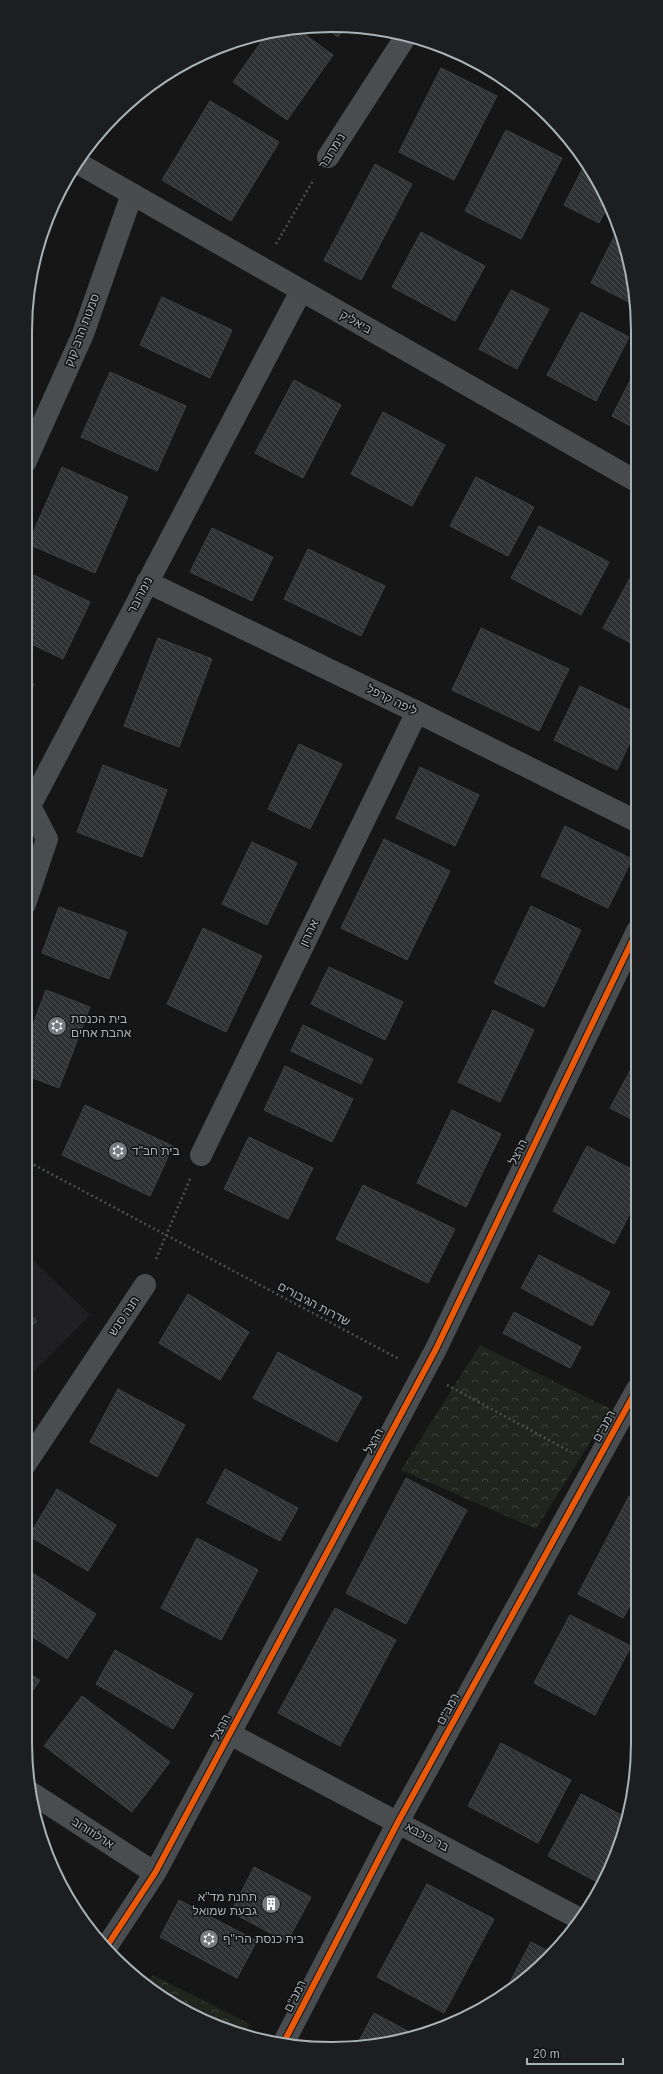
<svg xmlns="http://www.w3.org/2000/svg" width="663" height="2074" font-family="Arial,'Noto Sans Hebrew',sans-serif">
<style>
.built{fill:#202022}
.forest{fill:url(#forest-crowns)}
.building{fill:url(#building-back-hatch);stroke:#3e4142}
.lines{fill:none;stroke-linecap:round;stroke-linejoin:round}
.path{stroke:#4c4f51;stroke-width:2.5;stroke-dasharray:2 3;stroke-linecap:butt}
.street{stroke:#4a4d4f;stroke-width:22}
.secondary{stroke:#494b4d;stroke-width:22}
.cycleway-casing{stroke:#101112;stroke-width:8}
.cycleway{stroke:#e8590c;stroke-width:6}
.labels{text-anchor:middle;stroke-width:3;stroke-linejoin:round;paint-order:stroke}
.street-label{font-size:12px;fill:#a8b2b7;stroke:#101112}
.poi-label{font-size:12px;fill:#a8b2b7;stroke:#101112;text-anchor:start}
.rim{fill:none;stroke:#a8b2b7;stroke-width:2}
</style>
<defs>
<pattern id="forest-crowns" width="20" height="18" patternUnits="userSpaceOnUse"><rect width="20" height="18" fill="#20251e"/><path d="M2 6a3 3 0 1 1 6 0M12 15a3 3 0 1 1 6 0" fill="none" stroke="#3e423c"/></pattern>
<pattern id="building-back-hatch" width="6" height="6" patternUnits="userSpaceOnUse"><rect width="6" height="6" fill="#303132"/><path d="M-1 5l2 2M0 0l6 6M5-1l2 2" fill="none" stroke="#4b4c4d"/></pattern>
</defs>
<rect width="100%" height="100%" fill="#161616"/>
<path class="built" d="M25 1252 90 1315 25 1381Z"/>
<path class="forest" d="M480 1345 611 1409 536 1529 401 1470Z
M153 1975 250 2024 245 2032 196 2017 145 1986Z"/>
<path class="building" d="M332 25 345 26 338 37 322 26Z
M296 28 333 55 287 120 233 82 268 32Z
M441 68 497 96 454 180 399 152Z
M210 101 279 142 231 221 162 180Z
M506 130 562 158 521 239 465 211Z
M375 164 412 184 361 280 324 260Z
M585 164 606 196 609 204 599 223 564 205Z
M617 231 635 291V305L591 283Z
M421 232 485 266 455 321 392 287Z
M511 290 549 309 517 369 479 349Z
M162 297 232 330 210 378 140 345Z
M581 312 629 337 596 401 547 375Z
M635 371 636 429 612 416Z
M110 372 186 406 157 471 81 437Z
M294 380 341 405 303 478 255 453Z
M383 412 445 445 412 506 351 474Z
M62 467 128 497 95 573 28 544Z
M476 477 534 507 508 556 450 526Z
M539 526 609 562 581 615 511 578Z
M212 528 273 557 252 601 190 572Z
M308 549 385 586 361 636 284 599Z
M636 567V646L603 628Z
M25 571 90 602 63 659 25 641Z
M481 628 569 669 539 731 452 690Z
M158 638 212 659 179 747 124 726Z
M25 680 34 684 25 702Z
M580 686 636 713V729L617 770 554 740Z
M299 744 342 764 310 829 268 809Z
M103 765 167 790 142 857 77 832Z
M420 767 479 795 455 846 396 818Z
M565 826 632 859 608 908 541 876Z
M384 839 450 871 407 960 341 928Z
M252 842 297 863 267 925 222 904Z
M531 906 581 930 544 1007 494 983Z
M59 907 127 932 109 979 42 953Z
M203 928 262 956 226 1032 167 1004Z
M329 967 403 1002 385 1040 311 1004Z
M46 990 90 1007 59 1088 25 1075V1046Z
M493 1010 534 1030 500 1102 458 1082Z
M303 1025 373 1059 361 1084 291 1051Z
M637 1058V1122L610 1108Z
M285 1066 353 1099 332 1142 264 1110Z
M85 1105 173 1146 150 1196 62 1155Z
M452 1110 501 1134 466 1207 417 1183Z
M249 1137 313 1168 288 1219 224 1189Z
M587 1146 637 1172V1200L614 1244 553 1211Z
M363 1185 455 1229 428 1283 336 1239Z
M539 1255 610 1292 592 1326 521 1288Z
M188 1294 249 1332 220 1380 159 1343Z
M25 1309 37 1321 25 1332Z
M514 1312 581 1347 570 1368 503 1333Z
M278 1352 362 1397 337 1442 253 1398Z
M118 1389 185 1425 157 1477 90 1442Z
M225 1469 298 1508 280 1541 207 1503Z
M406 1478 467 1510 406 1624 346 1593Z
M57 1489 116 1525 88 1571 29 1536Z
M629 1496 638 1501V1591L623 1618 578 1594Z
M197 1538 258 1570 221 1640 161 1608Z
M25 1568 96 1614 67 1659 25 1632Z
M335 1608 396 1640 340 1746 278 1713Z
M570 1615 631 1646 595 1715 534 1683Z
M115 1650 193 1694 173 1729 96 1684Z
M25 1671 40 1680 25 1702Z
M82 1696 170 1762 132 1812 44 1746Z
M501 1743 571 1780 538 1843 468 1806Z
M581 1794 627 1818 615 1860 601 1884 548 1856Z
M254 1867 311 1897 287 1942 231 1912Z
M427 1884 494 1919 444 2013 377 1977Z
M179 1900 257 1941 237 1978 160 1937Z
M531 1942 550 1952 518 1986 503 1995Z
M374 2013 417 2036 355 2048Z"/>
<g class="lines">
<path class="path" d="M276 244 314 179
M25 1160 399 1359
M156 1259 190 1179
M447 1385 571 1452"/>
<path class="street" d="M328 157 406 36
M25 463 83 334 132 194
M147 582 417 712 636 821
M30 806 301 291
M25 904 47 839 30 806
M201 1155 417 712
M25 1465 145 1285
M230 1734 580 1919
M30 1792 155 1873
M105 1949 155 1873 436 1349 637 931
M283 2044 398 1822 637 1389"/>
<path class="secondary" d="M76 162 636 481"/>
<defs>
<path id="cycleway" d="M105 1949 155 1873 436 1349 637 931
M283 2044 398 1822 637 1389"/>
</defs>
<use href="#cycleway" class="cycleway-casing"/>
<use href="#cycleway" class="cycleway"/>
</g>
<defs>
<symbol id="synagogue-disc" viewBox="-11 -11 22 22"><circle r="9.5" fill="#757b7f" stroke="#101112"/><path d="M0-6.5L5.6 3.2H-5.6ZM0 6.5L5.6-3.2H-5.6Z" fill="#fff"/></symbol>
<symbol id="building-disc" viewBox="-11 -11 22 22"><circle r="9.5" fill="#757b7f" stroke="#101112"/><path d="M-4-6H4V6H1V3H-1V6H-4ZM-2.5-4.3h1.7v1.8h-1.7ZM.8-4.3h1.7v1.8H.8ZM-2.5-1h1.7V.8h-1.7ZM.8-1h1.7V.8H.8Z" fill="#fff"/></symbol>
</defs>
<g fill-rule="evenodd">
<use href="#synagogue-disc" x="46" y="1015" width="22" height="22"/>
<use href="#synagogue-disc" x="107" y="1140" width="22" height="22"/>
<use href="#building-disc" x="260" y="1893" width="22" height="22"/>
<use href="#synagogue-disc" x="198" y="1928" width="22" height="22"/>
</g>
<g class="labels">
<g class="street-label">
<text transform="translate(332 151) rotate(-58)" y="4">נימרובר</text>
<text transform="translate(356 322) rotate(30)" y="4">ביאליק</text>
<text transform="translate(82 330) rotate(-69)" y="4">סמטת הרב קוק</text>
<text transform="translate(140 595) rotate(-62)" y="4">נימרובר</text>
<text transform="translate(392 700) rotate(26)" y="4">ליפה קרפל</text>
<text transform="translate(309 933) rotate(-64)" y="4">אהרון</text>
<text transform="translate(518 1152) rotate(-64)" y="4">הרצל</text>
<text transform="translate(314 1304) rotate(28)" y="4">שדרות הגיבורים</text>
<text transform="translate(124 1316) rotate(-56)" y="4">חנה סנש</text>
<text transform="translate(604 1426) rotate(-61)" y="4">רמב"ם</text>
<text transform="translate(374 1441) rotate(-62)" y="4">הרצל</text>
<text transform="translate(448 1709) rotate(-61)" y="4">רמב"ם</text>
<text transform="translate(221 1727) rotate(-62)" y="4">הרצל</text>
<text transform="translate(93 1833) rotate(33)" y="4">ארלוזורוב</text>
<text transform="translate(427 1837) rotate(28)" y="4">בר כוכבא</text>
<text transform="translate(295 1996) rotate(-63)" y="4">רמב"ם</text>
</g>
<g class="poi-label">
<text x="71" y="1023">בית הכנסת<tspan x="71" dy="14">אהבת אחים</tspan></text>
<text x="132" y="1155">בית חב"ד</text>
<text x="257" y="1901" text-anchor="end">תחנת מד"א<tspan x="257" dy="14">גבעת שמואל</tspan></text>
<text x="223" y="1943">בית כנסת הרי"ף</text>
</g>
</g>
<path d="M0 0H663V2074H0ZM331 32H332A299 299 0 0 1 631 331V1743A299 299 0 0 1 332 2042H331A299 299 0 0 1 32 1743V331A299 299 0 0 1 331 32Z" fill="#1c1e1f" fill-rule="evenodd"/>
<path class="rim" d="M331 32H332A299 299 0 0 1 631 331V1743A299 299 0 0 1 332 2042H331A299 299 0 0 1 32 1743V331A299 299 0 0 1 331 32Z"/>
<path d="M527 2058v6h96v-6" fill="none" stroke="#a8b2b7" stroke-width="2"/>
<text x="533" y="2058" font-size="12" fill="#a8b2b7" stroke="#101112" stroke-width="3" paint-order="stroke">20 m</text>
</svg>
